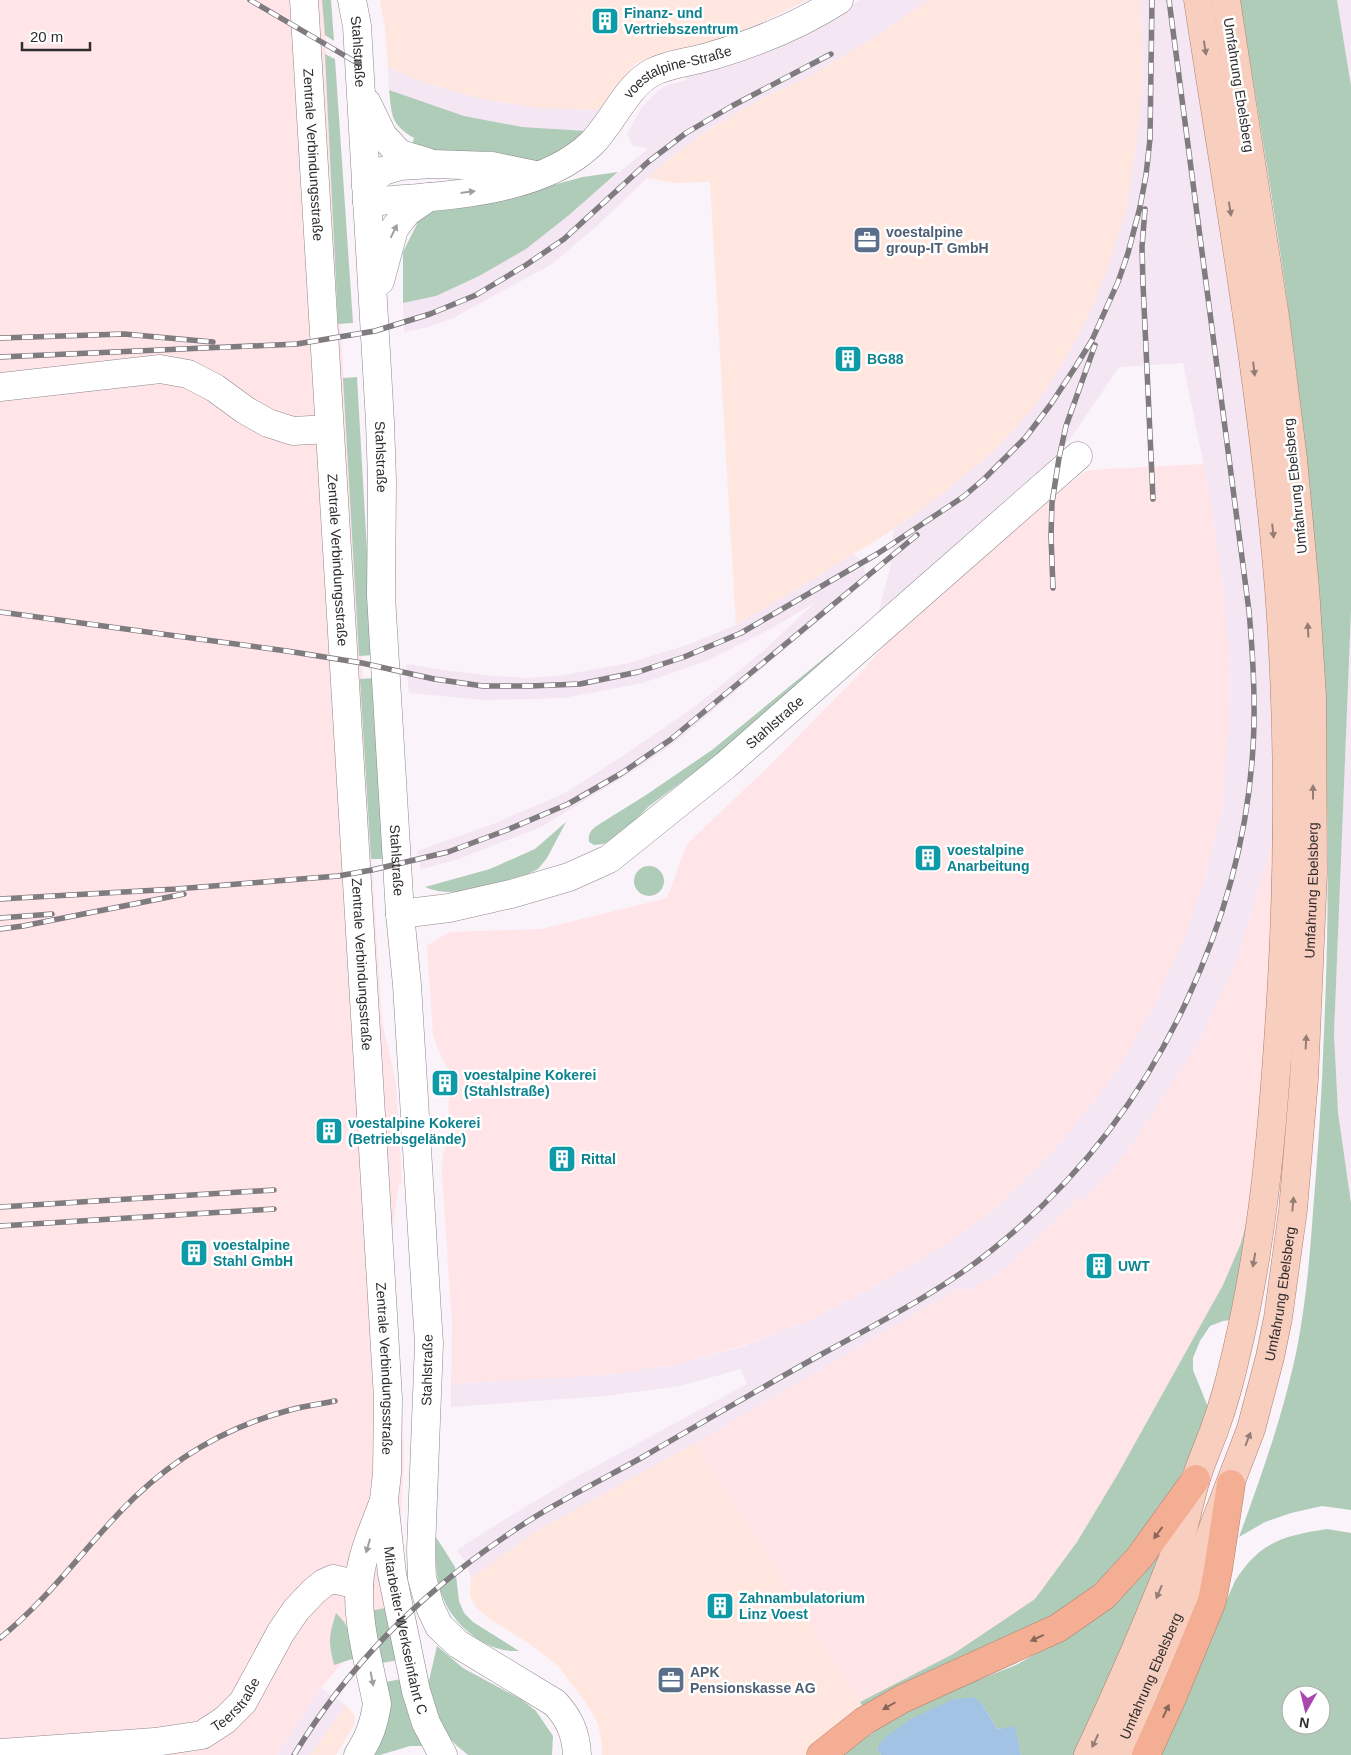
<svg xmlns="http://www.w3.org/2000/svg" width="1351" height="1755" font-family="Helvetica,sans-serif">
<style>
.commercial{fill:#ffe6de}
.industrial{fill:#ffe4e8}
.built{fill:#f4e6f2}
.green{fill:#afccb8;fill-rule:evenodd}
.water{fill:#a2c3e3}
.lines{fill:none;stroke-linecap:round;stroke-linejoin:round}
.minor-casing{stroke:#8d878d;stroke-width:29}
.major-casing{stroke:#af8070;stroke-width:29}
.highway-casing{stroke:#af8070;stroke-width:29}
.minor{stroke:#fff;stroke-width:28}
.major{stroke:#f8cebe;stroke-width:28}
.highway{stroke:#f4ae93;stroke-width:28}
.rail-casing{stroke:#7f7b7f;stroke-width:5.5}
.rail{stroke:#fff;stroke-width:4;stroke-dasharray:11;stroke-linecap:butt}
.oneway{fill:#947d76}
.oneway2{fill:#a1a0a1}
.oneway3{fill:#88665b}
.labels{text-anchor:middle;stroke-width:5;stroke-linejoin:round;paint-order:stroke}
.culture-label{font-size:14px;font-weight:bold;fill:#0d838f;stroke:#fff;text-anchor:start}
.street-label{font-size:14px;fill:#2f2c2e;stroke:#fff}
.service-label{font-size:14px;font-weight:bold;fill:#4e5e75;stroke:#fff;text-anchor:start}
</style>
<rect width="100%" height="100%" fill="#faf3fa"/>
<path class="commercial" d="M380 0H807L765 21 708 43 661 54 636 63 599 110 539 108 481 99 425 83 388 67 385 27Z
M928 0H1141L1143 78 1137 141 1126 211 1108 268 1092 308 1065 360 1034 407 996 449 945 492 894 529 804 585 736 625 710 182 675 183 647 178 676 153 709 129 770 94 807 78 835 61 880 34Z
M695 1443 865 1710 809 1755H602V1744L598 1724 590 1709 559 1667 530 1644 487 1617 476 1607 470 1596 471 1578 533 1533Z
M346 1705 355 1716 354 1725 336 1755H310Z"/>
<path class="industrial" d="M0 0H324L341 337 362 663 372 870 382 1021 396 1083 402 1182 399 1185 392 1232 402 1397 404 1461 400 1534 404 1589 321 1688 277 1755H0Z
M1204 464 1210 496 1225 602 1230 667 1229 723 1222 810 1205 878 1184 939 1155 1004 1118 1069 1083 1116 1045 1160 993 1211 945 1245 885 1281 808 1321 741 1346 680 1364 607 1375 451 1384 452 1326 442 1173 443 1155 448 1137 449 1087 448 1069 439 1052 433 1034 427 946 449 932 542 929 667 898 687 844 768 767 863 670 897 631 1046 501 1086 471 1105 469Z
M1272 843 1271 986 1254 1194 1241 1243 1223 1285 1119 1472 1077 1542 1035 1600 953 1654 860 1702 695 1443 959 1288 967 1291 1004 1269 1081 1196 1084 1200 1127 1152 1198 1044 1237 960Z"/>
<path class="built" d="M860 0H928L880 34 835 61 807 78 770 94 709 129 676 153 647 178 599 224 552 264 453 318 429 327 404 332 403 303 436 296 526 249 649 148 633 146 627 134 642 107 659 90 668 85 686 80 687 74 832 18Z
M1141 0H1186L1221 245 1239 355 1255 479 1267 604 1273 722 1272 843 1237 960 1198 1044 1127 1152 1084 1200 1081 1196 1004 1269 967 1291 959 1288 695 1443 533 1533 471 1578 466 1562 457 1550 494 1526 569 1481 747 1384 741 1369 680 1386 605 1396 451 1407V1384L607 1375 680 1364 741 1347 808 1321 885 1281 945 1245 993 1211 1045 1160 1083 1116 1118 1069 1155 1004 1184 939 1205 878 1222 810 1229 723 1230 667 1225 602 1210 496 1183 363 1119 367 1073 435 1035 478 878 614 890 569 894 529 945 492 996 449 1034 407 1065 360 1092 308 1108 267 1126 211 1137 141 1143 78Z
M1336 0H1351V100Z
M388 67 425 83 481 99 539 108 599 110 586 131 522 127 464 116 389 90Z
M853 554 862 561 867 580 673 744 635 770 541 827 459 859 421 869 417 851 493 824 565 793 623 756 697 705 763 651 816 602 772 628 706 661 643 683 563 698 484 700 409 693 406 664 443 670 494 676 528 678 558 676 629 663 690 644 736 625 804 585Z
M1351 611V1203L1338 1112 1334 1034Z
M321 1688 346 1705 310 1755H277Z"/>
<path class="green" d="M322 0H331L334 41 325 35Z
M1240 0H1337L1351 86V611L1334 1034 1338 1112 1351 1203V1510L1322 1506 1291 1513 1265 1522 1239 1537C1262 1474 1285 1410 1298 1343 1306 1300 1310 1256 1313 1212 1318 1152 1322 1092 1324 1032 1334 819 1323 606 1299 394 1284 262 1261 131 1240 0Z
M325 54 335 59 353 323 338 324Z
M389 90 464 116 522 127 586 131 559 152 543 161 524 162 491 151 462 154 411 148 414 138C390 124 392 115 389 90Z
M618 172 569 215 526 249 479 276 436 296 403 303V252L417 224 415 219 423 211 534 190 583 177Z
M357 377 373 655 359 656 343 378Z
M878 614 716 756 648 807 619 837 603 844 594 845 589 842C588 833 591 830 598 825L646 795 712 750Z
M375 678 386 859H371L360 679Z
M566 822 547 858 538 869 528 874C497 882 455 901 425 887L490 869 535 849Z
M634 881a15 15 0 1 1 30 0a15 15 0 1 1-30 0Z
M1254 1194 1231 1320 1223 1321 1210 1326 1200 1341 1193 1358V1370L1208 1407 1204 1423 1189 1459 1166 1505 1101 1584 1059 1618 865 1710 860 1702 953 1654 1035 1599 1077 1542 1119 1472 1223 1285 1241 1243Z
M1182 1511 1076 1755H1021L1015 1727 997 1729 983 1705 877 1749 881 1755H841L892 1719 945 1693 1016 1665 1076 1631Z
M1327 1529 1351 1533V1755H1158L1235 1581C1260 1542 1282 1536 1327 1529ZM1291 1695H1321V1725H1291Z
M436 1537 455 1567 459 1601 464 1613 473 1622 519 1651C503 1652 487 1646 475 1637 439 1611 434 1579 436 1537Z
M391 1607 403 1659 377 1664 364 1612Z
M336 1613C349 1624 353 1641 358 1657L334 1665C328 1641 329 1636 336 1613Z
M437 1646 463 1668 522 1700 536 1711 553 1736 552 1755H468L456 1745 444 1732 428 1685Z
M406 1678 428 1746H410L380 1755H373L386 1682Z"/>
<path class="water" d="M974 1697 983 1705 997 1729 1015 1726 1021 1755H881L877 1749 884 1738 909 1720 951 1700Z"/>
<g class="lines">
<defs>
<g id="minor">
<path id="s1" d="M304 0 388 1398 387 1473 384 1500 392 1574 416 1691 426 1723 443 1755"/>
<path id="s2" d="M352 0 357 26 380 422 382 481 381 596 400 914 407 985 427 1313 429 1343 421 1550 422 1578 430 1607 439 1626 458 1644 555 1703C569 1718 576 1733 577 1755"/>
<path d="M367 103 383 136 400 154 427 162"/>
<path d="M366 186 383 171 400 166 433 164 492 166 535 175"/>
<path id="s3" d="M367 202C437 196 538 195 591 144 612 124 626 86 653 72 671 63 692 62 711 56 756 43 800 25 839 0"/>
<path d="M380 281 394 229 407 212 429 197"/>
<path d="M0 387 160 369 188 374 215 388 245 410 268 423 293 431 329 429"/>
<path id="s4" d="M400 914 449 908 511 894 569 877 609 859 726 765 1078 456"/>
<path id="s5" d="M0 1753 155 1742 202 1735 225 1720 243 1702 281 1632 296 1610 314 1591 324 1583 333 1579 359 1585"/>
<path d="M358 1755C369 1738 374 1724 377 1704 369 1662 355 1618 360 1575 363 1551 374 1528 382 1506"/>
</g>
<g id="major">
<path d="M1088 1755C1120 1687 1150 1618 1177 1548 1185 1526 1189 1502 1196 1479 1201 1462 1209 1445 1215 1428 1224 1403 1231 1377 1237 1350 1262 1245 1272 1137 1279 1029 1289 883 1290 735 1279 589 1263 391 1228 195 1198 0"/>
<path id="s6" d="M1117 1755 1202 1557 1251 1429 1270 1357 1278 1318 1293 1210 1304 1079 1313 873 1312 696 1305 588 1293 459 1275 317 1226 0"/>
</g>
<path id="highway" d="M821 1755 864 1721 902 1699 1058 1628 1104 1596 1139 1558 1196 1479
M1146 1755 1172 1698 1212 1601 1218 1570 1231 1484"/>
</defs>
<use href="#minor" class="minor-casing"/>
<use href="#major" class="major-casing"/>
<use href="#highway" class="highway-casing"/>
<use href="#minor" class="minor"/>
<use href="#major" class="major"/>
<use href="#highway" class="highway"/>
<defs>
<path id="rail" d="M250 0 359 64
M1145 209 1142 247 1143 284 1153 499
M0 338 124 334 213 342
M0 357 297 344 375 331 430 314 476 295 526 265 564 239 648 162 686 133 732 106 831 54
M1053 588 1051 536 1052 503 1059 458 1066 426 1095 345
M0 612 287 651 362 663 434 679 483 686H530L580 684 638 672 684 657 741 633 877 554 963 497 984 479 1026 437 1051 404 1076 366 1092 340 1118 282 1128 253 1140 207 1146 175 1150 139 1152 0
M0 899 176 889 338 876 372 870 448 852 507 830 568 804 622 773 670 740 917 535
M0 918 52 914
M0 929 23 926 184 894
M0 1207 274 1190
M0 1226 274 1209
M0 1638C45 1602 81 1553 120 1512 167 1462 225 1427 290 1410 305 1406 320 1404 335 1401
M294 1755C348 1666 417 1597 503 1538 545 1508 596 1483 641 1458 701 1423 761 1388 822 1354 880 1322 940 1292 992 1250 1076 1183 1142 1098 1187 1000 1224 921 1248 835 1253 747 1256 702 1253 656 1249 611L1169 0"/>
</defs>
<use href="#rail" class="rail-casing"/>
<use href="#rail" class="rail"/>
</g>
<defs><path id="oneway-solid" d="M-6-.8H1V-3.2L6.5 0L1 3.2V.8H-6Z" transform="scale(1.25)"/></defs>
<g class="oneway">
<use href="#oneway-solid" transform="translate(1205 48) rotate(81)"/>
<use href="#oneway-solid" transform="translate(1230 209) rotate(81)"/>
<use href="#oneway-solid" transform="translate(1254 369) rotate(83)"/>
<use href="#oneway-solid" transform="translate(1273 531) rotate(84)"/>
<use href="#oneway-solid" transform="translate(1308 630) rotate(-93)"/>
<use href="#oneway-solid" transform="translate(1313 792) rotate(-90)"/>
<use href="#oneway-solid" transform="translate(1306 1042) rotate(-87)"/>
<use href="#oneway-solid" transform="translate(1293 1204) rotate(-85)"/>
<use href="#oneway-solid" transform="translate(1254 1260) rotate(100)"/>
<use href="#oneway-solid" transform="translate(1248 1439) rotate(-69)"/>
<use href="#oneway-solid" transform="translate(1159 1592) rotate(113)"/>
<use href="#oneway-solid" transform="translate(1095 1741) rotate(115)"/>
</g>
<g class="oneway2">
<use href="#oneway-solid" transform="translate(468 192) rotate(-7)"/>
<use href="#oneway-solid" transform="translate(394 231) rotate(-64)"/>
<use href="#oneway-solid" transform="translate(368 1546) rotate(106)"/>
<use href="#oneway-solid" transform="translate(372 1679) rotate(79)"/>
</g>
<g class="oneway3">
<use href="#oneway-solid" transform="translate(1158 1533) rotate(126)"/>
<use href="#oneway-solid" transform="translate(1037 1638) rotate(155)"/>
<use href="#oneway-solid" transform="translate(889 1706) rotate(150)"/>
<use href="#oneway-solid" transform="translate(1166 1711) rotate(-65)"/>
</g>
<defs>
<symbol id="building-square" viewBox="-11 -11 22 22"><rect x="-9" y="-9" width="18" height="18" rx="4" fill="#0f9aa8" stroke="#fff"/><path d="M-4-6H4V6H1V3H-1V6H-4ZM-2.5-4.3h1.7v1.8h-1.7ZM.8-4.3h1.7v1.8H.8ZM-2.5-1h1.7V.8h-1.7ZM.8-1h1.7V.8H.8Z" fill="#fff"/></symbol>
<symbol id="office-square" viewBox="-11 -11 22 22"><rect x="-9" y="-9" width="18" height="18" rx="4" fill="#5c6f8a" stroke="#fff"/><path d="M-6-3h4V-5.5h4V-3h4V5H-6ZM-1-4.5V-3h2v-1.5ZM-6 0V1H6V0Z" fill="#fff"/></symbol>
</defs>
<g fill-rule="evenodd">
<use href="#building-square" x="589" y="5" width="32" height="32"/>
<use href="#office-square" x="851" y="224" width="32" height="32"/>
<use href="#building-square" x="832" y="343" width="32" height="32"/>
<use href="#building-square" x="912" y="842" width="32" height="32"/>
<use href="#building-square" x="429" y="1067" width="32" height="32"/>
<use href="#building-square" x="313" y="1115" width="32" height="32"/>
<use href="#building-square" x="546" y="1143" width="32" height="32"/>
<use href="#building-square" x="178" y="1237" width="32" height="32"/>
<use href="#building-square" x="1083" y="1250" width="32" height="32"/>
<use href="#building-square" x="704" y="1590" width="32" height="32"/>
<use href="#office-square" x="655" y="1664" width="32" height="32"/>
</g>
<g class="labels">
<g class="culture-label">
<text x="624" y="18">Finanz- und<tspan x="624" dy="16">Vertriebszentrum</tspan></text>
<text x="867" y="364">BG88</text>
<text x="947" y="855">voestalpine<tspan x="947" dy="16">Anarbeitung</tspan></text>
<text x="464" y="1080">voestalpine Kokerei<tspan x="464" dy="16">(Stahlstraße)</tspan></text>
<text x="348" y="1128">voestalpine Kokerei<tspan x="348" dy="16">(Betriebsgelände)</tspan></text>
<text x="581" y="1164">Rittal</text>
<text x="213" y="1250">voestalpine<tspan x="213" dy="16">Stahl GmbH</tspan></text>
<text x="1118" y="1271">UWT</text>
<text x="739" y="1603">Zahnambulatorium<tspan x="739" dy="16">Linz Voest</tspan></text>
</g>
<g class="street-label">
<text dy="5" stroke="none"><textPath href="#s2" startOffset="52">Stahlstraße</textPath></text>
<text dy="5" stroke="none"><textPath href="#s3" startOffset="354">voestalpine-Straße</textPath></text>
<text transform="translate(1239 85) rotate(81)" y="5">Umfahrung Ebelsberg</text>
<text dy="5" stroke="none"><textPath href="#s1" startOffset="155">Zentrale Verbindungsstraße</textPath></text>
<text dy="5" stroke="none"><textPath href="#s2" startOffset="458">Stahlstraße</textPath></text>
<text transform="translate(1295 486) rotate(-96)" y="5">Umfahrung Ebelsberg</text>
<text dy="5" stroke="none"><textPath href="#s1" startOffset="561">Zentrale Verbindungsstraße</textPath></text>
<text dy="5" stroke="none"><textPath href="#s4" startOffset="432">Stahlstraße</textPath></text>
<text dy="5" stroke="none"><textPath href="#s2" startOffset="862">Stahlstraße</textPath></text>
<text dy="5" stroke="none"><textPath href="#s6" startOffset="896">Umfahrung Ebelsberg</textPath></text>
<text dy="5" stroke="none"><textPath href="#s1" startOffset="966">Zentrale Verbindungsstraße</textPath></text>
<text dy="5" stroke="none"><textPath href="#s6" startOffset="491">Umfahrung Ebelsberg</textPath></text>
<text dy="5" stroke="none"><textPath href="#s1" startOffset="1371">Zentrale Verbindungsstraße</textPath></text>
<text transform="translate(427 1370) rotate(-89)" y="5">Stahlstraße</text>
<text dy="5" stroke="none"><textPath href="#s1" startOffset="1635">Mitarbeiter-Werkseinfahrt C</textPath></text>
<text dy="5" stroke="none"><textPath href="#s6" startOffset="86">Umfahrung Ebelsberg</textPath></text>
<text dy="5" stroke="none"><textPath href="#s5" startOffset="249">Teerstraße</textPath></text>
</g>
<g class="service-label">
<text x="886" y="237">voestalpine<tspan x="886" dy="16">group-IT GmbH</tspan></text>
<text x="690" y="1677">APK<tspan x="690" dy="16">Pensionskasse AG</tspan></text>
</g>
</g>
<g transform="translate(1306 1710) rotate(188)"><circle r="24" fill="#ffffff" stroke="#acabab"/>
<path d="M0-4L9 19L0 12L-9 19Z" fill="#a947ae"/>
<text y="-8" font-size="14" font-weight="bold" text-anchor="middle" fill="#2f2c2e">N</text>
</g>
<path d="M22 42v8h68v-8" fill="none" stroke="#2f2c2e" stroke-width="2.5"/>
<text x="30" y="42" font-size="15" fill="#2f2c2e" stroke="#ffffff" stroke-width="4" paint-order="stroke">20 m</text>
</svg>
